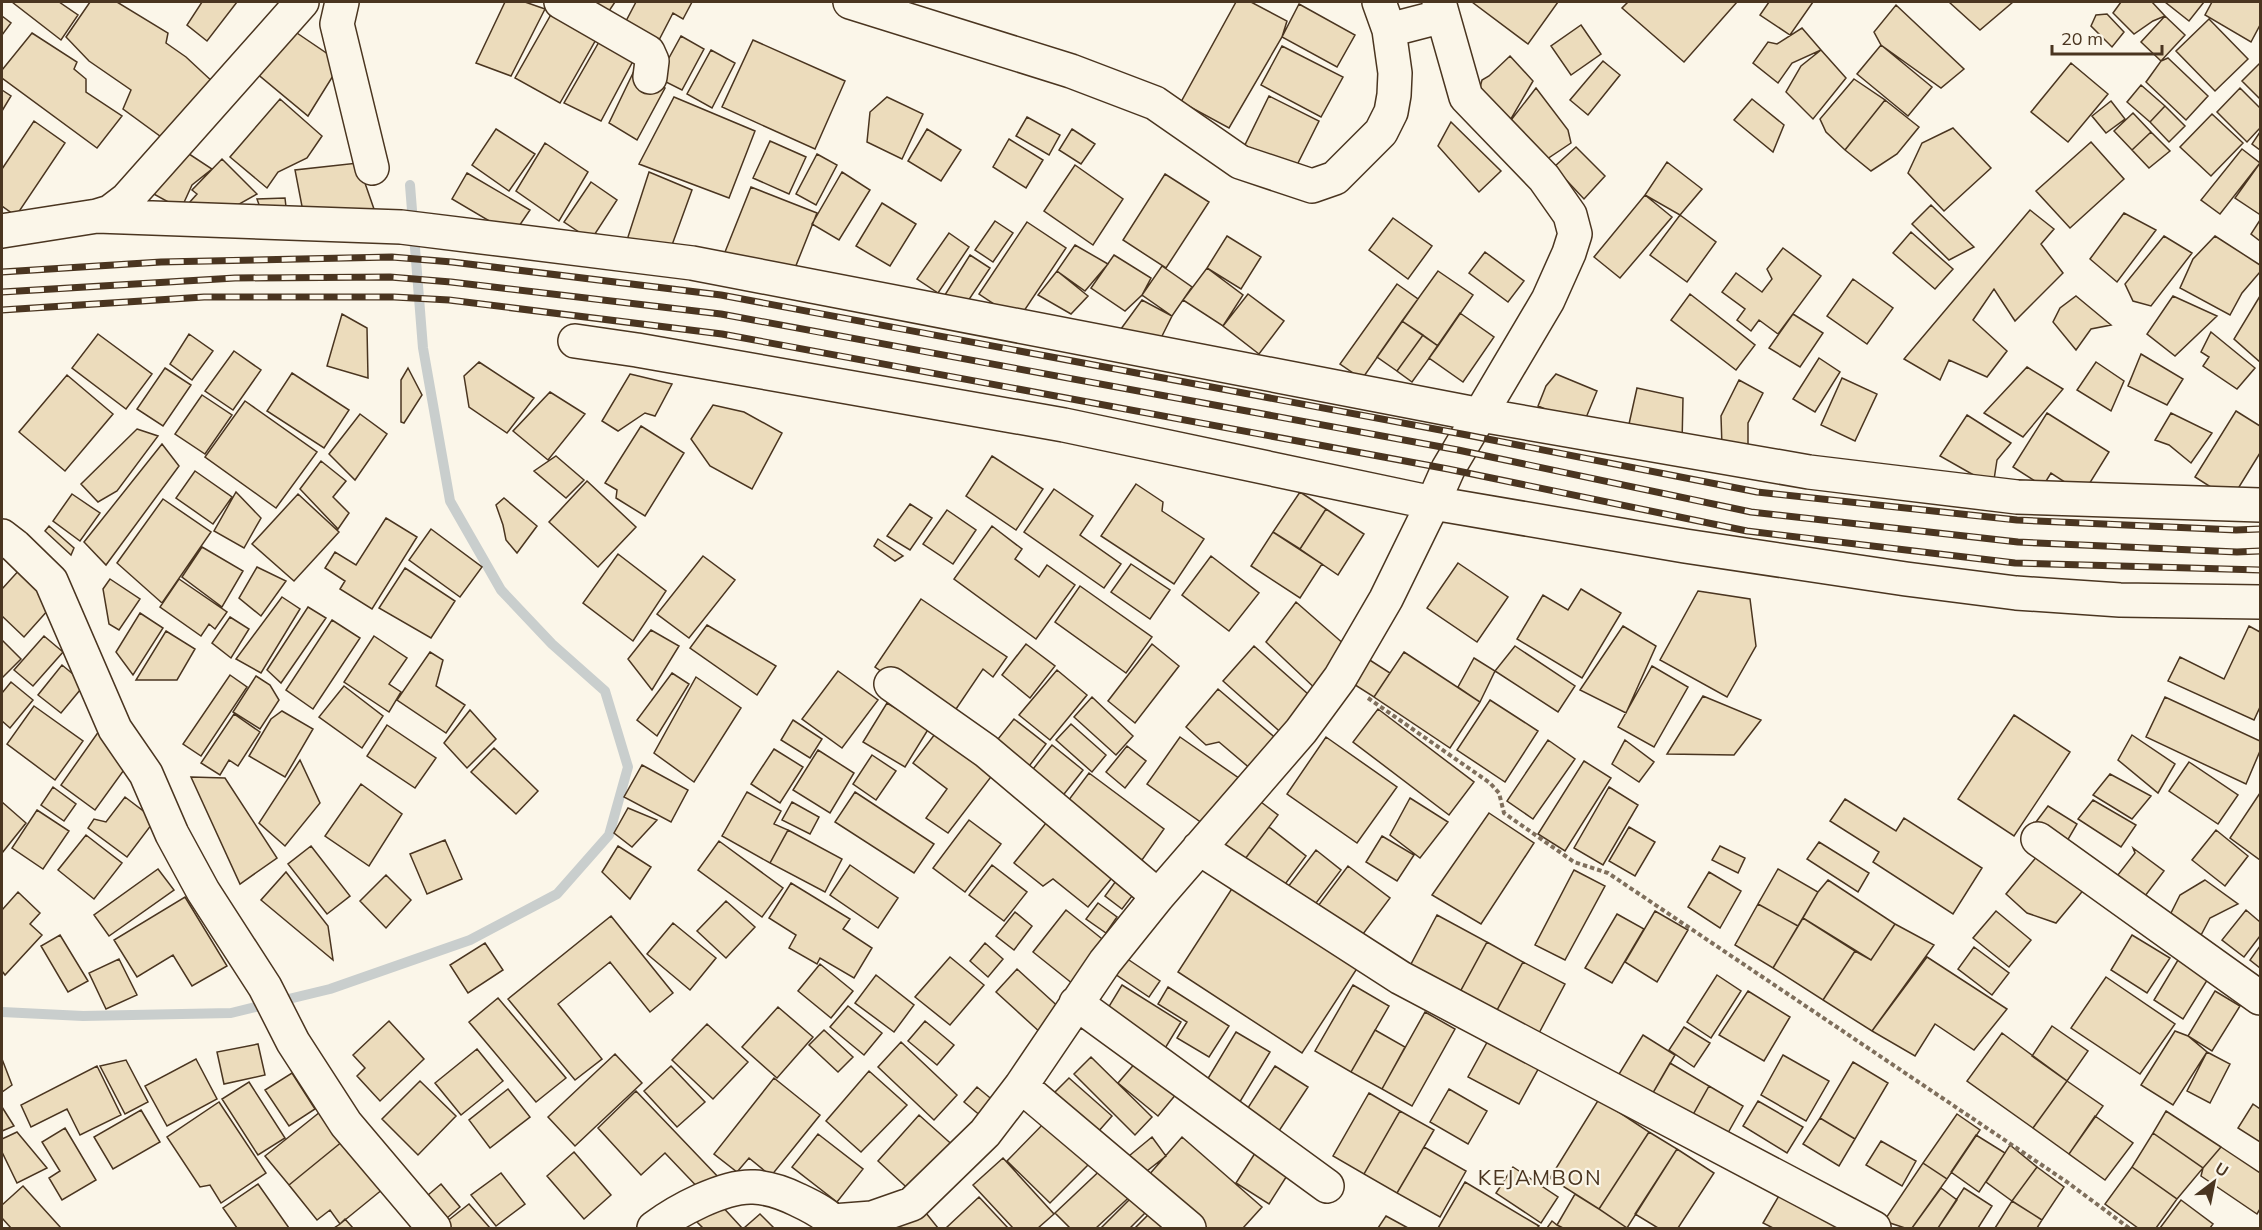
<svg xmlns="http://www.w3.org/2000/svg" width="2262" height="1230" font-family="Mulish,sans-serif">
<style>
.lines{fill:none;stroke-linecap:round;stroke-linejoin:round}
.stream{stroke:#c9cecd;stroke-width:10}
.building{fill:#ecdcbc;stroke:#4a3520;stroke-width:1.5}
.minor-casing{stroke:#4a3520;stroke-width:36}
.path{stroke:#7f6f5c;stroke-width:4;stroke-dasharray:4.5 3;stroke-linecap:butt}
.minor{stroke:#fbf6e9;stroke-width:33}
.rail-casing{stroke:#4a3520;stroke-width:7}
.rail{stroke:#fbf6e9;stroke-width:4.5;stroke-dasharray:14;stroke-linecap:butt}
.labels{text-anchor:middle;stroke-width:4.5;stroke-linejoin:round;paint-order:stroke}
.quarter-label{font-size:21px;letter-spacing:1.5px;fill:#4a3520;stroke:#fbf6e9}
</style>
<rect width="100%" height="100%" fill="#fbf6e9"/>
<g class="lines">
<path class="stream" d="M2 1012 83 1016 231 1013 330 989 470 940 557 894 609 835 628 767 605 691 552 644 501 590 450 501 423 348 410 185"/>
</g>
<path class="building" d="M12 2H59L78 15 61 40Z
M90 2H117L168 33 166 43 186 57 215 84 164 139 123 109 131 90 89 61 66 37Z
M202 2H237L207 41 187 25Z
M505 2H525L545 9 511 76 476 63Z
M593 2H615L609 11Z
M636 2H692L683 19 673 13 659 40 625 23Z
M1236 2H1251L1287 21 1282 37 1229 128 1181 102Z
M1472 2H1558L1528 44Z
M1628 2H1737L1684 62 1622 8Z
M1769 2H1813L1790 35 1760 15Z
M1949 2H2013L1980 30Z
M2121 2H2152L2165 16 2153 21 2134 34 2113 13Z
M2165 2H2204L2189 21Z
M2212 2H2260V25L2251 42 2205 15Z
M1299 4 1355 35 1337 67 1282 37Z
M1896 5 1964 69 1941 88 1881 45 1874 32Z
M553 11 598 36 560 103 515 78Z
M2107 14 2124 32 2112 47 2091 26 2096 15Z
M2 16 11 23 2 35Z
M2165 16 2185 35 2161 61 2141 42Z
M2209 19 2248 59 2215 91 2176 51Z
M1581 25 1601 54 1571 75 1551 46Z
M1802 28 1821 50 1792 63 1778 83 1753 63 1768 42 1777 44Z
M291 29 341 63 308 116 255 72Z
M32 33 77 62 74 69 86 79V92L122 116 97 148 2 78V70Z
M681 36 704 49 682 90 658 78Z
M753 40 845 81 815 149 722 107Z
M599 42 633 61 601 121 564 103Z
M1881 45 1932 87 1908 116 1857 74Z
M1282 46 1343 77 1321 117 1261 85Z
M711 50 735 63 712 108 687 94Z
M1821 50 1846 78 1813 119 1786 92 1801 66Z
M1510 56 1533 81 1508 124 1476 102 1482 80 1489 76Z
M2168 58 2208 96 2186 120 2146 82 2161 61Z
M1603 61 1620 75 1588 115 1570 100Z
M2071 63 2108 94 2068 142 2031 112Z
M2260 63V99L2242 81Z
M634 71 665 88 637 140 609 123Z
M1854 79 1885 100 1845 150 1826 132 1820 119Z
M2141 85 2165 106 2150 122 2127 102Z
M1536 88 1568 130 1571 143 1541 163 1508 124Z
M2240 88 2260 108V128L2247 142 2217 112Z
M2 90 11 96 2 111Z
M1269 96 1319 121 1292 175 1242 151Z
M674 97 755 131 729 198 639 164Z
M887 97 923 114 902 159 867 142 870 112Z
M280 99 322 136 307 158 278 172 267 188 230 157Z
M1752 99 1784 125 1773 152 1734 120Z
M1885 100 1919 127 1897 154 1871 171 1845 150Z
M2111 101 2125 119 2106 133 2092 116Z
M2165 106 2185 126 2169 142 2150 122Z
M2133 113 2151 132 2132 150 2114 131Z
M2212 114 2243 143 2211 176 2180 147Z
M1027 117 1060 135 1049 155 1016 136Z
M34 121 65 143 16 216 2 206V169Z
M1451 122 1501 171 1479 192 1438 146Z
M1953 128 1991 168 1944 211 1908 173 1922 143Z
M496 129 535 154 509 191 472 165Z
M927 129 961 150 941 181 908 161Z
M1072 129 1095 144 1081 164 1059 150Z
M2151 132 2170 151 2149 168 2132 150Z
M2260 132V150L2252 144Z
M1009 139 1043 160 1026 188 993 167Z
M770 141 806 157 789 194 753 178Z
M2091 142 2124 179 2070 228 2036 191Z
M545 143 588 172 559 221 516 191Z
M1576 147 1605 176 1584 199 1554 167Z
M180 148 212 169 192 185 181 209 150 192Z
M2242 149 2260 163 2220 214 2201 200Z
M817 154 837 165 816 205 796 194Z
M222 159 257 194 218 216 189 203 197 194 192 190Z
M1667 162 1702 189 1680 215 1645 195Z
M358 163 375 212 305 222 295 170Z
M2260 163V212L2259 214 2235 198Z
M1075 165 1123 199 1093 245 1044 211Z
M649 172 692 190 668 256 627 240Z
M842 172 870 190 839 240 812 224Z
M467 173 530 210 513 235 452 199Z
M1165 174 1209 202 1166 268 1123 240Z
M591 182 617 200 591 240 564 222Z
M751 187 817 213 791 278 725 252Z
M1645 195 1672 217 1620 278 1594 257Z
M285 198 287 216H263L257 199Z
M882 203 916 224 890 266 856 246Z
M1931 205 1974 247 1949 260 1912 224Z
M2030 210 2054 229 2041 244 2063 273 2015 321 1994 289 1973 320 2007 351 1987 377 1949 360 1940 380 1904 359Z
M2124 213 2156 230 2117 282 2090 259Z
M1680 215 1716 242 1687 282 1650 255Z
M1393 218 1432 246 1408 279 1369 250Z
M2260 220V241L2251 234Z
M995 221 1013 233 993 262 975 250Z
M1027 222 1066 248 1018 320 979 294Z
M1911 232 1953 269 1935 289 1893 253Z
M949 233 969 247 938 293 917 279Z
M1227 236 1261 257 1241 289 1207 268Z
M2164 236 2192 253 2151 306 2133 301 2125 284Z
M2215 236 2260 265V272L2242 293 2230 315 2180 288 2193 259Z
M1075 245 1108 264 1085 291 1057 271Z
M1783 248 1821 276 1778 334 1759 320 1751 331 1737 320 1745 309 1722 292 1736 273 1762 292 1772 279 1767 269Z
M1485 252 1524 281 1508 302 1469 273Z
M970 255 990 268 962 310 943 298Z
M1114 255 1151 278 1142 295 1125 311 1091 288Z
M1162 266 1192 287 1172 316 1142 295Z
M1207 268 1243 295 1223 326 1183 300Z
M1057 271 1088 296 1071 314 1038 295Z
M1438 271 1473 295 1438 346 1402 321Z
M1853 279 1893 308 1867 344 1827 316Z
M1397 284 1418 299 1362 379 1340 364Z
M1248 294 1284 321 1259 354 1223 326Z
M1690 294 1755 345 1736 370 1671 320Z
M2076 296 2111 325 2091 329 2076 350 2053 322 2060 308Z
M2173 296 2217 316 2175 356 2147 334Z
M2260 296V362L2234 339Z
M1142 300 1172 316 1160 340 1118 333Z
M1460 313 1494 337 1463 382 1429 358Z
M342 314 367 328 368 378 327 366Z
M1793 314 1823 333 1800 367 1769 348Z
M1402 321 1423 335 1397 371 1377 357Z
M2211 332 2255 368 2237 389 2203 366 2209 357 2201 352Z
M98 334 152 374 126 409 72 368Z
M189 334 213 351 192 380 170 364Z
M1423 335 1438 346 1412 382 1397 371Z
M234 351 261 370 233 410 205 391Z
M2141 354 2183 379 2167 405 2128 386Z
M1819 358 1840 372 1815 412 1793 399Z
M479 362 534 398 507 433 469 407 464 376Z
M2096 362 2124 381 2111 411 2077 390Z
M2027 367 2063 389 2023 437 1984 413Z
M165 368 191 385 163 426 137 409Z
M408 368 422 395 404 423 401 422V380Z
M292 373 349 410 324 448 267 411Z
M630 374 672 384 655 416 645 413 618 431 602 421Z
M1556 374 1597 391 1583 425 1538 406 1546 386Z
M67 375 113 414 65 471 19 432Z
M1842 378 1877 394 1855 441 1821 425Z
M1739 380 1763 393 1748 423V458L1722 447 1721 416Z
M1637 388 1683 398 1682 444 1627 433Z
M550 392 585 414 548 460 513 431Z
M202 395 232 415 205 454 175 434Z
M245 401 317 452 276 508 205 457Z
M713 405 744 412 782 433 752 489 710 466 691 439Z
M2236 411 2260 426V453L2231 500 2195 477Z
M2047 413 2109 452 2083 494 2051 473 2043 486 2013 467Z
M2171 413 2212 433 2191 463 2169 445 2155 440Z
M360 414 387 434 355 480 329 454Z
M1967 415 2011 443 1997 460 1993 486 1940 456Z
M641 426 684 453 645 516 616 498 617 490 605 483Z
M137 429 158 436 117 491 98 502 81 484Z
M162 444 179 466 106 565 84 542Z
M556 456 584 480 566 498 534 471Z
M992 456 1043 489 1016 530 966 496Z
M321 461 346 481 333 497 349 513 338 529 300 489Z
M195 471 232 497 213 524 176 498Z
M587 481 636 527 598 567 549 522Z
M1136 484 1163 502 1162 511 1204 539 1174 584 1101 536Z
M1054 489 1093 516 1080 535 1121 564 1104 588 1024 532Z
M236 492 261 518 244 548 214 531Z
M1300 492 1326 509 1300 549 1273 532Z
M72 494 100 513 80 541 53 521Z
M298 494 339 532 294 581 252 544Z
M504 498 537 526 517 553 506 540 503 525 496 505Z
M163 499 211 532 162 603 117 563Z
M910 504 932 518 910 550 887 536Z
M1326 509 1364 534 1338 575 1300 549Z
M947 510 976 530 953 564 923 544Z
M386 518 417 537 372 609 340 589 345 581 325 568 335 552 356 565Z
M49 526 74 548 71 555 45 531Z
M992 526 1022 549 1015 559 1039 577 1047 565 1075 585 1036 639 954 579Z
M431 529 482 567 460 597 409 560Z
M1273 532 1322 564 1300 598 1251 566Z
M878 539 903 556 895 561 874 546Z
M202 547 243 571 222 607 182 577Z
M618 554 666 591 633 641 583 603Z
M703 556 735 580 689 638 657 614Z
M1211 556 1259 593 1229 631 1182 595Z
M1458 563 1508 597 1477 642 1427 608Z
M1131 564 1170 590 1150 619 1111 592Z
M257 567 286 581 261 616 239 598Z
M21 568 57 600 24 637 2 616V589Z
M405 568 455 601 431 638 379 608Z
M110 579 140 599 119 630 109 624 103 589Z
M179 579 227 612 215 629 209 624 201 636 160 607Z
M1080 586 1152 637 1126 673 1055 622Z
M1581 589 1621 613 1582 678 1517 639 1543 595 1568 610Z
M1698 591 1750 599 1756 646 1727 697 1660 660Z
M282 597 300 609 261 673 236 659Z
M921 599 1007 657 993 677 983 669 950 718 875 667Z
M1296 602 1353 652 1321 694 1266 642Z
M308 607 326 618 281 683 267 670Z
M140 613 163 628 133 675 116 652Z
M230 617 249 629 231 658 212 643Z
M332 620 360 638 313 709 286 690Z
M707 625 776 666 757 695 690 648Z
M1623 626 1656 646 1626 713 1580 690Z
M2249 626 2260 632V707L2254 720 2168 681 2180 657 2224 679Z
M651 630 679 646 652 690 628 659Z
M166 631 195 649 177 680H136Z
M44 636 63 652 33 686 14 670Z
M374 636 407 658 389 684 401 692 389 712 344 682Z
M2 640 21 659 2 678Z
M1026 644 1055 666 1030 698 1002 675Z
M1152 644 1179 666 1135 723 1108 701Z
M1254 646 1317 702 1286 737 1223 681Z
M1515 646 1575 686 1558 712 1495 671Z
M430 652 443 660 436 686 465 705 446 733 397 700Z
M1404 652 1480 702 1450 748 1374 697Z
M1365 657 1390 673 1374 697 1352 683Z
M1474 658 1495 671 1480 702 1458 687Z
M62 665 85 684 61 713 38 695Z
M1652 666 1688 687 1654 747 1618 727Z
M1057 670 1087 695 1050 740 1019 715Z
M838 671 878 700 842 748 802 719Z
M672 673 689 684 657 736 637 720Z
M230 675 247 687 201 756 183 744Z
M256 676 270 685 279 700 260 729 233 712Z
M696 677 741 708 694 782 654 753Z
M11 682 33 700 10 728 2 721V693Z
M344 686 383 716 362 748 319 717Z
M1218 689 1278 740 1252 770 1219 742 1206 745 1186 727Z
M1703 696 1761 720 1734 755 1667 754Z
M1092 697 1133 736 1116 755 1074 717Z
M2165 697 2260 741V751L2246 784 2146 737Z
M1490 700 1538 731 1505 782 1457 750Z
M887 703 929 728 905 767 863 742Z
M34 706 83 741 55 780 7 744Z
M1378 709 1474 782 1449 815 1353 742Z
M470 710 496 739 467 768 444 743Z
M282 711 313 729 285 777 249 756 271 719Z
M234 714 260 732 238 766 229 760 220 775 201 763Z
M2014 715 2070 752 2014 836 1958 799Z
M1014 719 1046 744 1023 774 990 749Z
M793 720 822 739 810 758 781 740Z
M1071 724 1106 755 1092 772 1056 740Z
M387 725 436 758 415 788 367 756Z
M941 726 997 769 948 833 926 818 947 789 913 763Z
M99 731 134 756 95 810 61 785Z
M2132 735 2175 764 2158 793 2118 760Z
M1180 737 1243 781 1209 828 1147 784Z
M1326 737 1397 787 1357 843 1287 794Z
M1548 740 1575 759 1533 819 1507 801Z
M1625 740 1654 762 1639 782 1612 764Z
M1052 745 1083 770 1057 803 1026 778Z
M1127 746 1146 761 1125 788 1106 772Z
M494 748 538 791 516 814 471 772Z
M774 749 803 767 780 803 751 784Z
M818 750 854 773 830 813 793 790Z
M872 755 896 771 876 800 853 784Z
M300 760 320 803 285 846 259 823Z
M1584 761 1611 778 1565 851 1538 834Z
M2189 762 2238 795 2218 824 2169 791Z
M642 765 688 790 671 822 624 797Z
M1089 773 1164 829 1142 860 1065 805Z
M2110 774 2151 796 2132 819 2093 795Z
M191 777 225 778 277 858 240 884Z
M361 784 402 814 369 866 325 836Z
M53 787 76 804 64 821 41 805Z
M1609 787 1638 805 1603 865 1574 848Z
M747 792 781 811 774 824 788 830 770 863 722 836Z
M855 792 934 844 914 873 835 822Z
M2260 793V860L2230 838Z
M125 797 155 820 127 857 88 828 94 819 106 822Z
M1410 798 1448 822 1420 858 1390 835Z
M1257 799 1278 815 1242 863 1221 847Z
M1845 799 1896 831 1904 818 1982 868 1953 914 1873 862 1879 852 1830 821Z
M2093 800 2136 825 2121 847 2078 819Z
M2 802 26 823 2 853Z
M792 802 819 817 810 834 782 820Z
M2048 806 2077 824 2063 848 2033 826Z
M628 808 657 820 632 847 614 833Z
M37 810 69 831 43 869 12 848Z
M1489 813 1534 843 1481 924 1432 895Z
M1050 818 1116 873 1088 907 1053 879 1043 886 1014 863Z
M969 820 1001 844 965 892 933 868Z
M1269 827 1306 856 1280 891 1242 863Z
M1629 827 1655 842 1635 876 1609 861Z
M788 830 842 859 825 892 770 863Z
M2216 830 2248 856 2225 886 2192 860Z
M86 835 122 863 94 899 58 870Z
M1382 836 1414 855 1397 881 1366 862Z
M445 840 462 879 427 894 410 854Z
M719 841 783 888 762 917 698 870Z
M1819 842 1869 873 1858 892 1807 859Z
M311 846 350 896 327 914 288 864Z
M618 846 651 867 630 899 602 872Z
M1720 846 1745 858 1738 873 1712 860Z
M2133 848 2164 871 2142 900 2114 880 2135 853Z
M1316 850 1341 870 1310 911 1284 892Z
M2038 855 2086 887 2056 923 2027 913 2006 894Z
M850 865 898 898 878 928 830 895Z
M992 865 1027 892 1004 921 969 895Z
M1348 866 1390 898 1357 942 1315 910Z
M158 869 174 890 109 936 94 915Z
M1778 869 1818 892 1798 926 1758 904Z
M1574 870 1605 886 1565 960 1535 945Z
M286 872 328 926 333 960 261 900Z
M1709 872 1741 891 1720 928 1688 907Z
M1121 874 1139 887 1122 909 1105 896Z
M386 875 411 900 386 928 360 901Z
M1828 880 1895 924 1871 960 1803 918 1818 892Z
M2205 880 2238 904 2210 918 2200 937 2167 921 2180 895Z
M791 883 850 919 843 929 872 948 854 978 820 958 817 964 789 948 796 935 769 918Z
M1233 887 1358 967 1302 1053 1178 972Z
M18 892 40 913 30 924 42 935 5 975 2 971V910Z
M185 897 227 966 192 986 173 955 137 977 114 940Z
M726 901 755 927 726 958 697 931Z
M1098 903 1117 917 1106 933 1086 919Z
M1758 904 1798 926 1773 968 1735 945Z
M1066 910 1106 942 1073 984 1033 952Z
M2246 910 2260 922V936L2244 957 2222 940Z
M1655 911 1688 930 1657 982 1625 962Z
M1996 911 2031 940 2009 967 1973 938Z
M1015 912 1032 926 1014 950 996 936Z
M1617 914 1644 929 1612 983 1585 968Z
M1437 915 1487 942 1460 992 1410 966Z
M611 916 673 993 650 1012 610 962 558 1004 602 1059 575 1080 508 999Z
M1803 918 1855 951 1823 1000 1773 968Z
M673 923 716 958 690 990 647 954Z
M1895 924 1934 945 1872 1031 1823 1000 1855 951 1871 960Z
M60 935 88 981 68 992 41 946Z
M2132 935 2170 958 2147 993 2111 970Z
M1487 942 1523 962 1496 1012 1460 992Z
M485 943 503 970 468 993 450 965Z
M985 943 1003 959 988 977 970 961Z
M2260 946V968L2250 960Z
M1974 947 2009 973 1992 995 1958 969Z
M2181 955 2211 974 2183 1019 2154 1000Z
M950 957 984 985 950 1025 915 997Z
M1927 957 2007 1009 1974 1050 1935 1024 1915 1056 1872 1031Z
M1126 958 1160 981 1149 997 1115 974Z
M119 959 137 995 106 1009 89 973Z
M1523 962 1565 984 1538 1035 1496 1012Z
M820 964 853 991 831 1018 798 991Z
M1017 969 1063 1011 1042 1034 996 992Z
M876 975 914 1005 894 1032 855 1003Z
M1717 975 1741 991 1711 1038 1687 1022Z
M2106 977 2175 1024 2140 1074 2071 1028Z
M1122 985 1181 1022 1161 1055 1102 1018Z
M1353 985 1389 1006 1351 1072 1315 1051Z
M1168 987 1229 1026 1209 1057 1177 1038 1187 1022 1158 1004Z
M1748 991 1790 1017 1764 1061 1719 1035Z
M2215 991 2240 1006 2212 1051 2188 1036Z
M498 998 566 1078 536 1102 469 1022Z
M848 1006 882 1033 864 1055 830 1027Z
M778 1007 813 1037 777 1078 742 1047Z
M1425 1012 1455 1029 1412 1106 1382 1089Z
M389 1021 424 1059 380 1101 357 1076 365 1068 353 1055Z
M925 1021 954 1045 937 1065 908 1041Z
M707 1024 748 1062 713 1099 672 1060Z
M2052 1026 2088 1051 2067 1081 2032 1056Z
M1684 1027 1710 1043 1694 1067 1669 1050Z
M824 1030 853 1057 838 1072 809 1045Z
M1375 1030 1405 1047 1382 1089 1351 1072Z
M2175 1031 2188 1036 2207 1052 2173 1105 2141 1085Z
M1236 1032 1270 1052 1235 1110 1201 1090Z
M2002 1033 2067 1081 2033 1128 1967 1081Z
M1643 1035 1675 1055 1650 1098 1616 1079Z
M1490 1037 1541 1064 1519 1104 1468 1077Z
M901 1042 957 1095 934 1120 878 1067Z
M258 1044 265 1075 224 1084 217 1052Z
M477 1049 503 1081 461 1115 435 1083Z
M2207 1052 2230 1064 2210 1103 2187 1091Z
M615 1054 642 1083 575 1146 548 1117Z
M1143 1054 1182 1087 1158 1116 1118 1083Z
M1783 1055 1829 1081 1806 1121 1761 1095Z
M1091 1057 1152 1117 1135 1135 1074 1074Z
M2 1059 12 1085 2 1092Z
M196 1059 217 1099 167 1126 145 1086Z
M126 1060 148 1102 125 1114 100 1066Z
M1853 1062 1888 1083 1855 1139 1820 1118Z
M1670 1063 1709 1086 1690 1120 1650 1098Z
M97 1066 121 1115 80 1135 67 1109 31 1127 21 1105Z
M671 1066 705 1102 677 1127 644 1091Z
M1275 1066 1308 1087 1275 1137 1242 1117Z
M869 1071 907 1105 861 1152 826 1121Z
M292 1073 315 1109 289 1126 265 1090Z
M774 1078 820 1115 771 1176 749 1158 737 1172 714 1154Z
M1069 1078 1112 1116 1090 1141 1045 1102Z
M420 1081 456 1116 418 1155 382 1119Z
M2067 1081 2103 1106 2069 1154 2033 1128Z
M249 1082 285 1138 258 1155 222 1099Z
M1709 1086 1743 1106 1724 1140 1690 1120Z
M977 1087 1001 1107 988 1122 964 1102Z
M508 1089 530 1117 490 1148 469 1120Z
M1449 1089 1487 1111 1468 1144 1430 1122Z
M636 1091 721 1180 705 1195 665 1153 641 1175 598 1128Z
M1369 1093 1400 1111 1364 1174 1333 1156Z
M1599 1099 1649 1132 1599 1209 1550 1178Z
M1758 1101 1803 1127 1787 1153 1743 1126Z
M219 1102 266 1173 221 1203 210 1185 200 1187 167 1137Z
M2253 1104 2260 1109V1142L2238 1128Z
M2 1107 14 1126 2 1131Z
M141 1110 160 1142 113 1169 94 1137Z
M1400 1111 1434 1130 1397 1193 1364 1174Z
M2166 1111 2221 1147 2203 1168 2153 1133Z
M320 1112 343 1141 289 1185 265 1156Z
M1957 1114 1980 1130 1947 1179 1923 1163Z
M919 1115 957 1149 916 1196 878 1161Z
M2095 1116 2133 1143 2105 1180 2069 1154Z
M1050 1117 1093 1160 1050 1203 1007 1161Z
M1820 1118 1855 1139 1839 1166 1803 1144Z
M65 1128 96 1180 62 1200 49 1178 60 1171 42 1142Z
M17 1132 47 1168 17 1183 2 1152V1139Z
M1649 1132 1677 1149 1627 1228 1599 1209Z
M2153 1133 2203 1168 2177 1199 2132 1167Z
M818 1134 863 1169 837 1202 792 1167Z
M1976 1135 2005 1153 1979 1192 1951 1172Z
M1152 1137 1166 1156 1134 1181 1118 1165Z
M1182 1137 1262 1207 1243 1228H1192L1141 1184Z
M343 1141 383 1189 340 1224 330 1210 317 1220 289 1185Z
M1881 1141 1916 1161 1902 1186 1866 1165Z
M2010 1145 2037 1167 2012 1201 1986 1182Z
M1424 1147 1466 1171 1440 1217 1397 1193Z
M2221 1147 2260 1173V1209L2257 1214 2201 1176 2203 1168Z
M1677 1149 1714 1173 1678 1228H1658L1635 1214Z
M1257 1150 1290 1171 1269 1204 1236 1183Z
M574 1152 611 1195 584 1219 547 1176Z
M1003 1158 1054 1214 1038 1228H1013L973 1185Z
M1109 1162 1138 1189 1096 1228H1070L1055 1213Z
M1923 1163 1947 1179 1912 1228H1905L1884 1221Z
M1513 1167 1558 1197 1541 1223 1496 1193Z
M2037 1167 2064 1187 2042 1220 2012 1201Z
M2132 1167 2177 1199 2156 1228H2138L2105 1204Z
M501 1173 525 1204 496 1226 471 1195Z
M1465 1182 1539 1226 1537 1228H1438Z
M258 1184 289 1228H237L223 1208Z
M441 1184 460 1207 441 1223 421 1201Z
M23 1186 61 1228H11L2 1218V1205Z
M1941 1188 1957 1200 1938 1228H1912Z
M1964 1188 1992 1206 1978 1228H1938Z
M1783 1189 1850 1228H1773L1763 1223Z
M1138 1191 1153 1205 1130 1228H1101Z
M1575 1194 1599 1209 1627 1228H1563L1557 1225Z
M979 1197 1008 1228H946Z
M2181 1200 2213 1224 2210 1228H2160Z
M2012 1201 2042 1220 2037 1228H1995Z
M719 1203 742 1228H703L697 1222Z
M918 1203 938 1228H886Z
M469 1204 490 1228H443L441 1226Z
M1155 1208 1170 1228H1135Z
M760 1214 774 1228H744Z
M1386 1216 1408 1228H1378Z
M345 1219 353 1228H334L340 1224Z
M1552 1221 1557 1225 1563 1228H1547Z"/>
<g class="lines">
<defs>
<path id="minor" d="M342 2 337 24 372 168
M561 2 648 52 652 61 650 77
M850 2 1071 71 1155 103 1240 162 1312 186 1335 178 1381 132 1391 112 1394 95 1395 73 1389 30 1379 2
M1389 30 1443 16
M97 216 401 227 692 263 1481 415 1809 472 2017 497 2260 505
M2 231 97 216 110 212 127 199 302 2
M575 341 637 350 1064 425 1433 503 1685 546 1906 579 2016 593 2120 600 2260 602
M2 536 15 546 51 581 115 729 146 774 172 834 203 891 265 987 293 1042 346 1124 434 1228
M891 684 986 751 1158 896
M2038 839 2260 998
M1199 848 1401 978 1874 1228
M1076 1003 1327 1186
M1021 1086 1189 1228
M833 1221 872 1218 912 1204 985 1133 1021 1086 1105 962 1158 896 1301 731 1340 678 1386 599 1433 503 1448 469 1548 300 1569 253 1575 234 1570 215 1544 178 1466 97 1439 2
M654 1228C677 1211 724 1185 754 1187 770 1188 784 1193 798 1200 813 1207 829 1215 839 1228"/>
</defs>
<use href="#minor" class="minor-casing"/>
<path class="path" d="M1368 698 1490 783 1499 793 1504 813 1574 862 1608 873 2067 1182 2129 1228"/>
<use href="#minor" class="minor"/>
<defs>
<path id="rail" d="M2 272 161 262 392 257 452 262 721 295 1467 435 1757 492 2017 520 2236 530 2260 529
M2 292 235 278 390 277 451 282 721 314 1458 450 1751 512 2018 542 2237 552 2260 551
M2 310 204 297H394L449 300 722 334 1448 469 1747 531 2015 563 2260 570"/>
</defs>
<use href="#rail" class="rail-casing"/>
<use href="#rail" class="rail"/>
</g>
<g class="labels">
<g class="quarter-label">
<text x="1540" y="1185">KEJAMBON</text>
</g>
</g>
<rect width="2262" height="1230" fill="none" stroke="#4a3520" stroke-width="6"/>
<g transform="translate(2214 1182) rotate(32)" stroke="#fbf6e9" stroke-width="4.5" paint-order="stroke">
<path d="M0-4.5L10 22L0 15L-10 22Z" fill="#4a3520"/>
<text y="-9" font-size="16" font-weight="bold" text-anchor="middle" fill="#4a3520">U</text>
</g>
<path d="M2052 45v9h110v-9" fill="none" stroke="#4a3520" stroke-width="3"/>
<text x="2061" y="45" font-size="18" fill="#4a3520" stroke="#fbf6e9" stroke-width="4.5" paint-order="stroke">20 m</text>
</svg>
